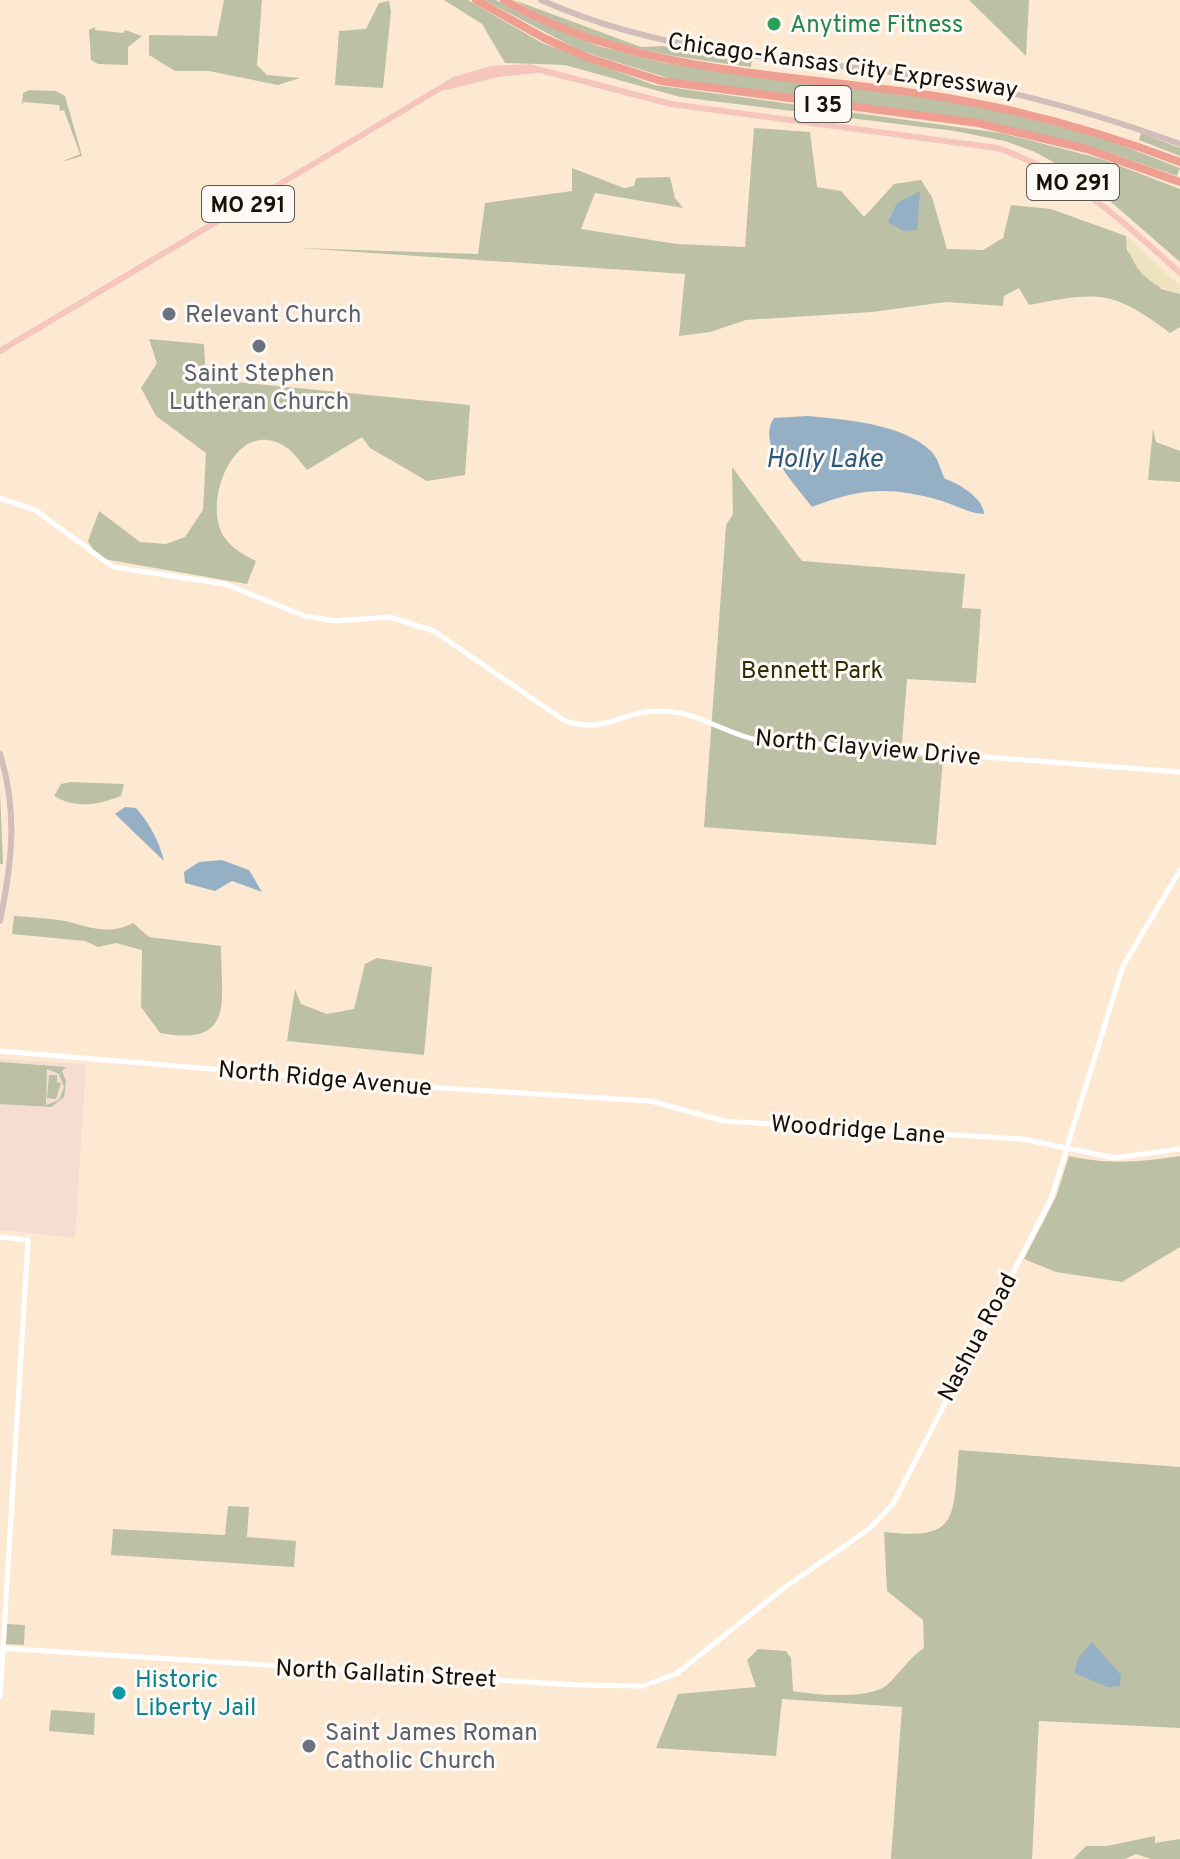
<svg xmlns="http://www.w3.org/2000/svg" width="1180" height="1859" font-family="Overpass,sans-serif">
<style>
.education{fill:#f5ddd2}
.green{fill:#bcc0a5;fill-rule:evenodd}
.sand{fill:#ede3be}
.water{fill:#95b0c5}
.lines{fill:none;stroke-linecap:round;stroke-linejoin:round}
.tertiary{stroke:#fff;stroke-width:5}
.secondary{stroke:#d1bdb9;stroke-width:6}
.primary{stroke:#f5c5be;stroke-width:6}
.motorway{stroke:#ef9e92;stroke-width:8}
.leisure-dot{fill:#2e9e5b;stroke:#fdf9f5;stroke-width:3}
.worship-dot{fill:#6b7280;stroke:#fdf9f5;stroke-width:3}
.culture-dot{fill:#0f9aa8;stroke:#fdf9f5;stroke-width:3}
.labels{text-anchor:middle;stroke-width:6;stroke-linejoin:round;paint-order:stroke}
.shield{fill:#fdf9f5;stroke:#5c5750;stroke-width:2}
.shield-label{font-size:22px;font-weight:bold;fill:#171109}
.leisure-label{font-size:24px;fill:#27864d;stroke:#fdf9f5;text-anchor:start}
.street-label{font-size:24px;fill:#171109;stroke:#fdf9f5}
.worship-label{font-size:24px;fill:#5b616d;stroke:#fdf9f5;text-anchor:start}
.park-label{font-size:24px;fill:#2b2e06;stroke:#fdf9f5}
.culture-label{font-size:24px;fill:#0d838f;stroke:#fdf9f5;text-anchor:start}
.water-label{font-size:26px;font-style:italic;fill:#2a5777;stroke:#fdf9f5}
</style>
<rect width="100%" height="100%" fill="#fde9d2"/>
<path class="education" d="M0 1059 86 1064 75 1238 0 1230Z"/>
<path class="green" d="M224 0H262L257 65 267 75 300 78 278 85 209 71H175L149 55V35L217 36Z
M444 0H468L542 43 654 85 1001 133 1102 159 1180 189V262L1087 181 1035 152 1005 141 955 131 680 97 565 65 505 63 482 24Z
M484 0H496L598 46 665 63 895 92 1016 114 1108 140 1180 168 1177 176 1104 151 975 120 681 82 581 51Z
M514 0 641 47 662 46 752 60 751 67C671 57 584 44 514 0Z
M969 0H1029L1026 56Z
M389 1 391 12 383 88 335 85 339 31 366 29 379 3Z
M95 27V30L124 33 125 30 142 36 128 47V65L98 64 91 60 89 30Z
M29 90 56 91 65 96 82 156 61 162 80 154 64 110 60 111 59 105 24 102 22 105 23 93Z
M754 128 810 132 817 187 841 191 864 217 894 184 921 180 932 197 947 249 983 250 1003 238 1011 205 1051 209 1126 236 1127 250 1161 289 1180 294V327L1170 333C1111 289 1099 292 1029 305L1019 288 1004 296 1003 306 946 302 872 312 746 320 710 332 679 336 685 274 298 248 478 254 485 203 572 191V168L624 188 634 186 636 178 670 177 675 198 683 208 595 193 581 229 677 244 745 247Z
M1141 133 1180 148V156L1139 140Z
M149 339 204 344 206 379 470 405 465 475 427 481 370 448 362 437 307 470C301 463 294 452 286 447 239 416 206 491 220 529 226 545 242 554 256 561L247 584 98 558 88 541 99 511 140 542 166 544 185 537 203 510 206 453 156 416 141 388 157 363Z
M1153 429 1156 442 1180 451V482L1148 480Z
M732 467 802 561 965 574 962 608 981 609 976 683 907 679 901 755 943 758 936 845 704 827 726 525 733 514Z
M70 782 124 784 121 796C98 805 76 809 54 796L61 784Z
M0 791 3 864H0Z
M14 916C29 917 44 918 59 920 87 925 106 937 133 923L149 937 221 946C221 1001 236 1047 160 1033L141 1007 142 950 116 943 98 947 85 941 12 934Z
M377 958 432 967 424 1055 287 1041 295 989 301 1004 327 1014 354 1009 365 964Z
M0 1062 66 1067 62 1071 66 1081 64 1097 51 1107 0 1104ZM47 1069 59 1074 64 1087 59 1100 46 1105Z
M49 1075H57V1082L61 1083 56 1099 47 1098Z
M1069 1156C1109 1165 1140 1162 1180 1156V1247L1122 1282 1056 1272 1024 1259 1056 1197Z
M959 1450 1180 1467V1728L1039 1721 1032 1859H891L902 1707 782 1699 776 1756 656 1748 678 1694 756 1687 747 1660 758 1649 786 1651 791 1658 793 1691C815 1695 871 1700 888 1684 901 1672 908 1659 924 1648L923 1620 887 1591 884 1532C962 1541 952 1516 959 1450Z
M228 1506 249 1507 247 1537 296 1541 294 1567 111 1555 113 1529 225 1535Z
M7 1624 25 1625 24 1645 6 1644Z
M51 1710 95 1713 94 1735 49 1731Z
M1155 1836V1843L1180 1839V1859H1151L1136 1854 1125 1859H1073L1086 1846H1107Z"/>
<path class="sand" d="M1126 236 1180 286V294C1149 286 1130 269 1126 236Z"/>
<path class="water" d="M920 191 917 230 903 231 888 222 897 203Z
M808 416C846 420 901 423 931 451 939 459 940 470 945 479 959 483 984 499 984 514 968 513 957 506 942 501 890 486 861 488 812 507 797 486 755 445 774 418Z
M125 807 136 808C150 824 159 841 164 861L115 814Z
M222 860 249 870 262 892 232 881 215 891 185 883 184 872 199 862Z
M1092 1642 1121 1675 1120 1686 1108 1687 1074 1673 1078 1658Z"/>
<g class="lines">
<path class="tertiary" d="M0 498 35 510 113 567 225 584 305 616 335 621 390 617 434 631 565 721C609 735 622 709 663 711 697 712 721 731 753 739L1180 772
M0 1051 425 1087 650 1101 724 1121 1023 1139 1115 1158 1180 1149
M0 1237 28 1240 0 1697
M0 1648 576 1685 643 1686 676 1674 784 1588 869 1529 893 1504 1051 1199 1123 966 1180 870"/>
<path class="secondary" d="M541 0C669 57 792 57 927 77 1014 90 1098 114 1180 144
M0 754C18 812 12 863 0 921"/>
<path class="primary" d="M446 87 497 74 537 70
M0 351 454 80 492 69 529 67 671 104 997 148C1071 172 1123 221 1180 273"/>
<path class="motorway" d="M476 0 544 38 586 57 661 81 978 123 1087 149 1180 182
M504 0C630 73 781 73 922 94 1011 107 1096 130 1180 162"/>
</g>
<circle class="leisure-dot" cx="774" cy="24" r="8"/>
<g class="worship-dot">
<circle cx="169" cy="314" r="8"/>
<circle cx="259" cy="346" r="8"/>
<circle cx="309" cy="1746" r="8"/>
</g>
<circle class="culture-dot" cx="119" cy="1693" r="8"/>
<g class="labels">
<g class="shield">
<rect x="795" y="86" width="56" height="36" rx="6"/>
<rect x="1027" y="164" width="92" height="36" rx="6"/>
<rect x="202" y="186" width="92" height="36" rx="6"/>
</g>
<g class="shield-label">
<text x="823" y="112">I 35</text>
<text x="1073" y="190">MO 291</text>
<text x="248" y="212">MO 291</text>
</g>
<g class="leisure-label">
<text x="790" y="32">Anytime Fitness</text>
</g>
<g class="street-label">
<text transform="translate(843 65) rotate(8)" y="8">Chicago-Kansas City Expressway</text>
<text transform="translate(868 747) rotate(5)" y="8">North Clayview Drive</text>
<text transform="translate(325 1078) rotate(5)" y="8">North Ridge Avenue</text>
<text transform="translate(858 1129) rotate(4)" y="8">Woodridge Lane</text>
<text transform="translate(977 1337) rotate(-62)" y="8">Nashua Road</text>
<text transform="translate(386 1673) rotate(3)" y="8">North Gallatin Street</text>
</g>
<g class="worship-label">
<text x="185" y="322">Relevant Church</text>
<text x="259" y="381" text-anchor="middle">Saint Stephen<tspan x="259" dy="28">Lutheran Church</tspan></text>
<text x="325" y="1740">Saint James Roman<tspan x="325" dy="28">Catholic Church</tspan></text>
</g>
<g class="park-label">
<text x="812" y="678">Bennett Park</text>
</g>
<g class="culture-label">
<text x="135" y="1687">Historic<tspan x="135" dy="28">Liberty Jail</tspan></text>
</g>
<g class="water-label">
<text x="824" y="467">Holly Lake</text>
</g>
</g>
</svg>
